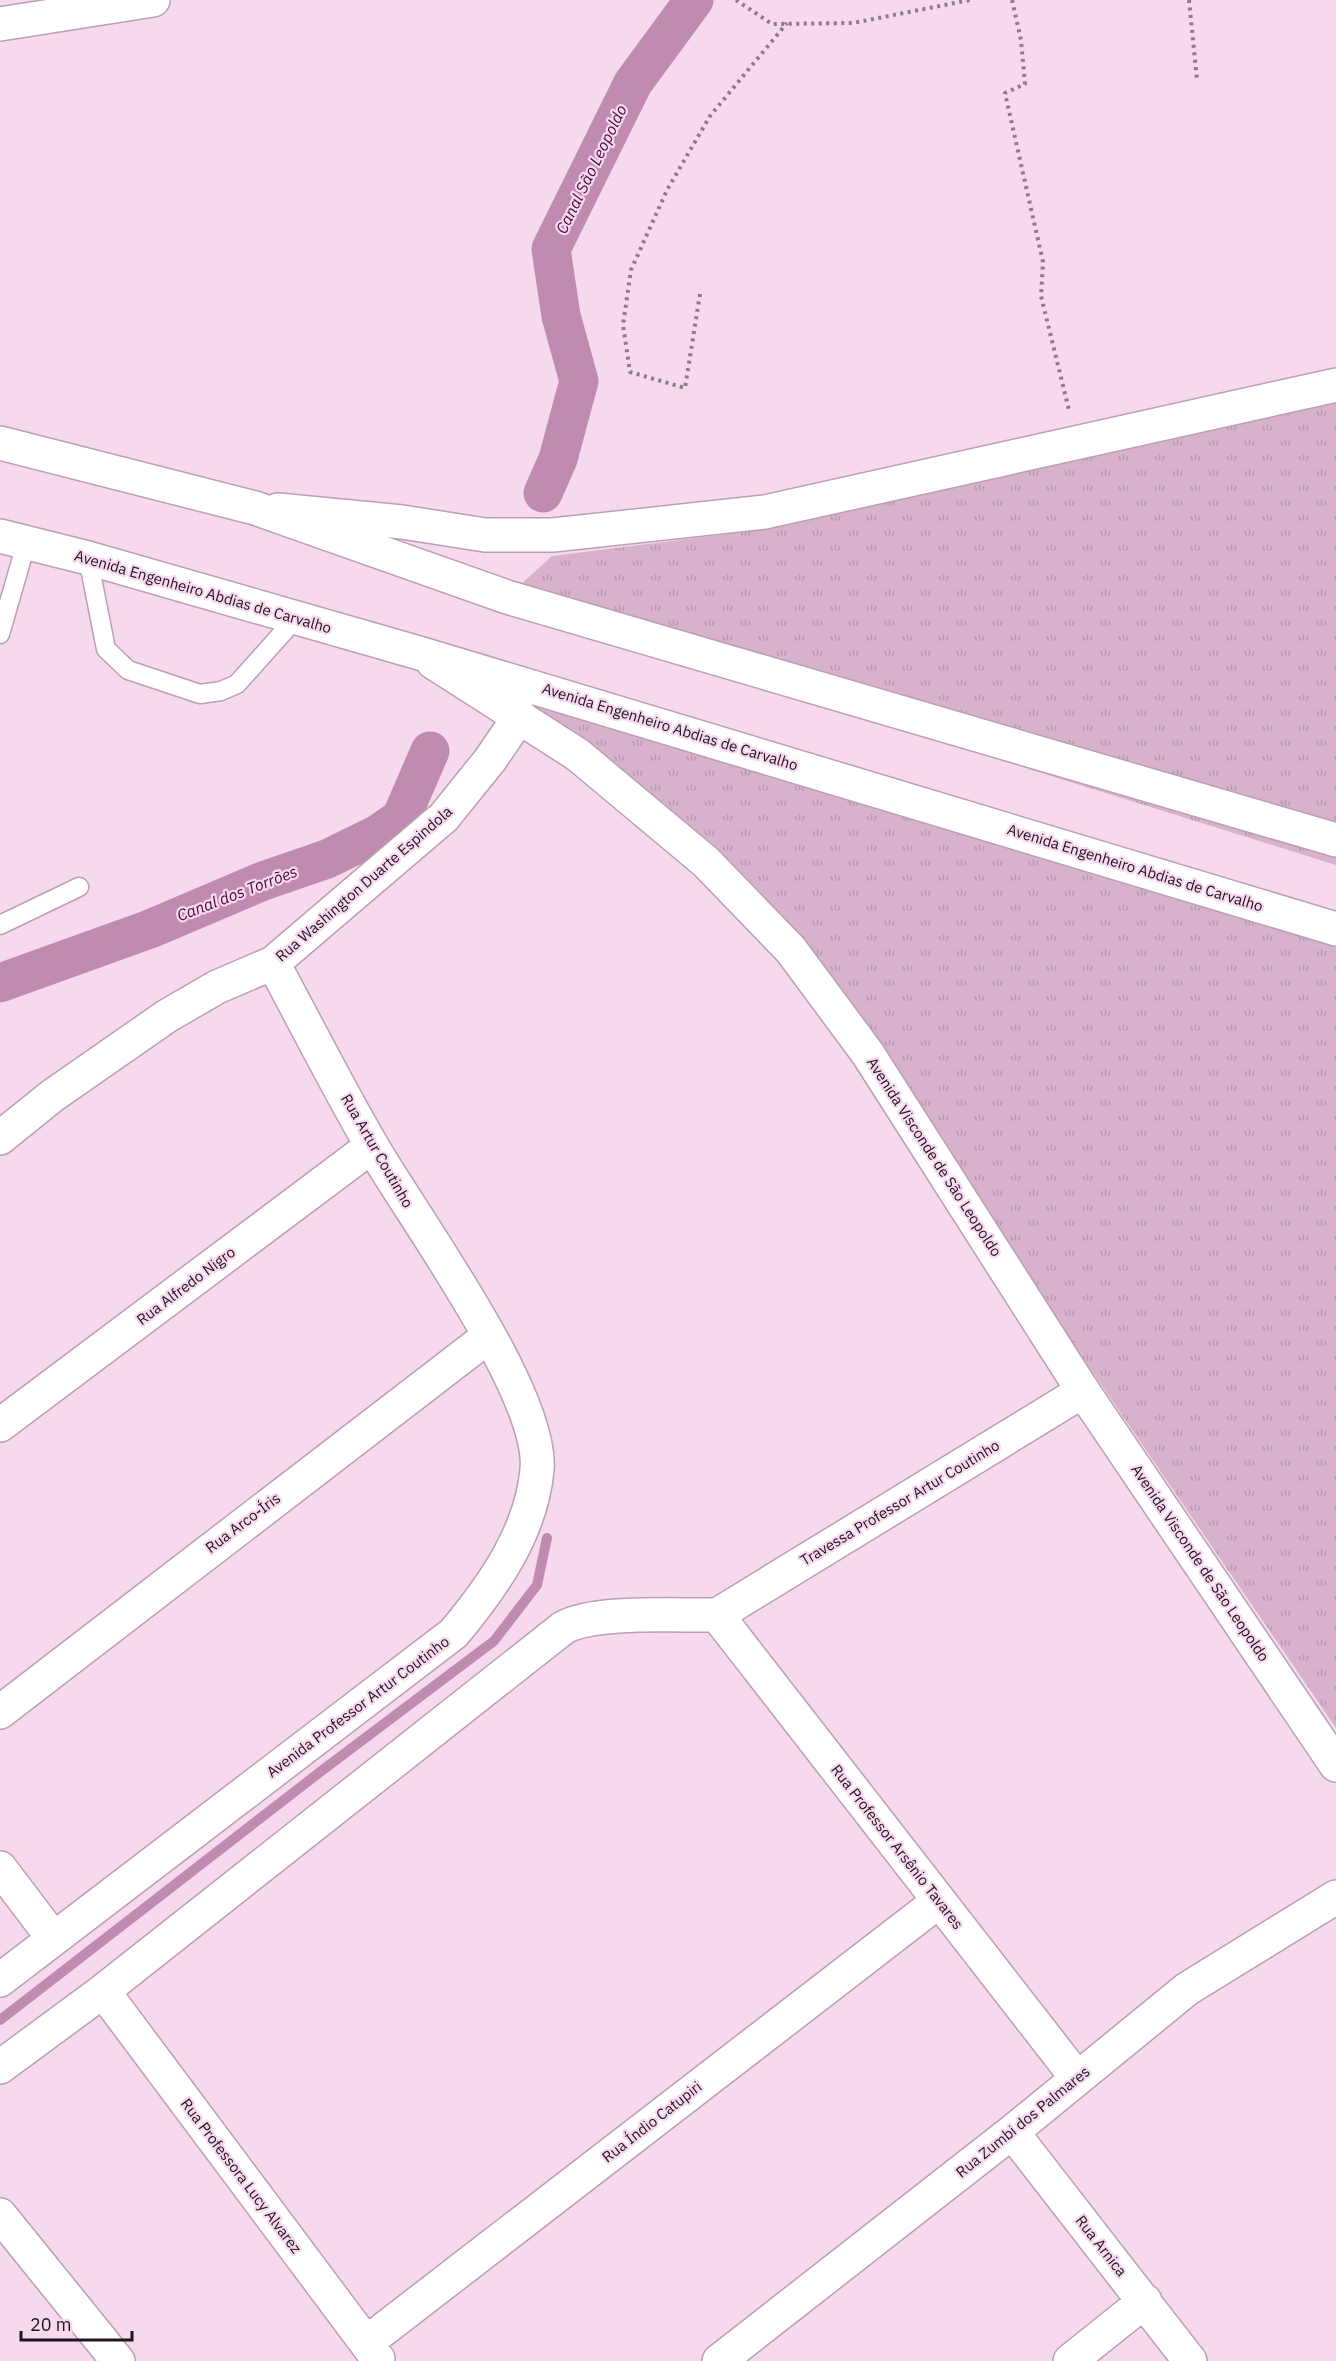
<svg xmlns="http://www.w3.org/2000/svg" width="1336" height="2361" font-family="'IBM Plex Sans',sans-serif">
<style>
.grass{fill:url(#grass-tufts)}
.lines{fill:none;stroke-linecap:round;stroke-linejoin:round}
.stream{stroke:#c08bb1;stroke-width:10}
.canal{stroke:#c08bb1;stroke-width:39}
.service-casing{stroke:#bb9fb2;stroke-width:21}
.minor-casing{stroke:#bb9fb2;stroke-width:36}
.primary-casing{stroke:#bb9fb2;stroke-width:36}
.trunk-casing{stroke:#bb9fb2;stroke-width:36}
.path{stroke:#8f7a89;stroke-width:4;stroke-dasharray:3 4.5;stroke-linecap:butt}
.service{stroke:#fff;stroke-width:18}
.minor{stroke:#fff;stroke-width:33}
.primary{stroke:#fff;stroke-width:33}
.trunk{stroke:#fff;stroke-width:33}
.labels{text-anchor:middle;stroke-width:4.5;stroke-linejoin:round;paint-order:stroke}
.street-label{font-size:15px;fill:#20151d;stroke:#f7d9ee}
.water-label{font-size:16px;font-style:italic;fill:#48073c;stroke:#f7d9ee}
</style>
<defs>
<pattern id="grass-tufts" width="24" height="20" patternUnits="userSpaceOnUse" patternTransform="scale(1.5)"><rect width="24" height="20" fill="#d8b2cd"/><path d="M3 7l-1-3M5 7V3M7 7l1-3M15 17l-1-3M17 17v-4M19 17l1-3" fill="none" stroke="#b998b0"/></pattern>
</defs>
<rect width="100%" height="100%" fill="#f7d9ee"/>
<path class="grass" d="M1336 397V865L575 627 507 597 552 556 759 530Z
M463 675 1336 940V1728L873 1051 587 769Z"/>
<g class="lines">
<path class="stream" d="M377 838 378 834
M0 2020 320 1772 494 1641 537 1585 547 1538"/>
<path class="canal" d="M543 493 558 459 579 381 561 316 551 249 633 83 694 0
M0 983 150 929 263 881 327 859 378 834 401 818 430 751"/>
<defs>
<path id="service" d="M88 558 106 649 128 670 200 694 221 691 237 684 295 619
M0 634 26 544
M0 925 79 887"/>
<path id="minor" d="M0 1138 52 1096 167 1016 217 987 273 963 444 817 490 760 520 716
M0 1425 372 1146
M717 1615 1077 2078
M717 1615 1083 1391
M0 1712 489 1336
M0 1868 53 1938
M0 1980 454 1633C493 1586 531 1533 537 1470 544 1394 413 1217 372 1146 337 1086 306 1024 273 963
M103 1991 378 2359
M0 2067 103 1991 563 1628C594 1610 678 1616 717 1615
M1012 2132 1190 2361
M0 2215 118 2361
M366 2343 939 1901
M719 2361 1012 2132 1187 1989 1336 1897
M1070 2361 1145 2301"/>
<path id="primary" d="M0 24 153 0
M278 510 402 522 485 535H553L765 512 1336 385
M433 662 578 755 706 862 791 950 868 1054 1083 1391 1336 1765"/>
<path id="trunk" d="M0 443 255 508 507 597 1336 840
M0 536 88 558 419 653 1336 929"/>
</defs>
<use href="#service" class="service-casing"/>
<use href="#minor" class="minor-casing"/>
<use href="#primary" class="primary-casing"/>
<use href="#trunk" class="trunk-casing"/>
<path class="path" d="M736 0 772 24 853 23 970 0
M1012 0 1021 40 1025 84 1005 93 1043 262 1041 296 1069 410
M1189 0 1197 80
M700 294 685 388 630 372 623 325 631 270 667 190 710 116 787 23"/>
<use href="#service" class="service"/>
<use href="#minor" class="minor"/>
<use href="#primary" class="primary"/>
<use href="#trunk" class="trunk"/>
</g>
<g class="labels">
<g class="street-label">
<text transform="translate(203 592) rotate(16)" y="5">Avenida Engenheiro Abdias de Carvalho</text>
<text transform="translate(670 727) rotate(17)" y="5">Avenida Engenheiro Abdias de Carvalho</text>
<text transform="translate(1135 868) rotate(17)" y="5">Avenida Engenheiro Abdias de Carvalho</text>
<text transform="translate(364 884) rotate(-41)" y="5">Rua Washington Duarte Espindola</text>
<text transform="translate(377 1151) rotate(60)" y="5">Rua Artur Coutinho</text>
<text transform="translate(934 1157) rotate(57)" y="5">Avenida Visconde de São Leopoldo</text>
<text transform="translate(186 1286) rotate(-37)" y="5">Rua Alfredo Nigro</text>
<text transform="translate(900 1503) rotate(-31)" y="5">Travessa Professor Artur Coutinho</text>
<text transform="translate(243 1523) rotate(-37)" y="5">Rua Arco-Íris</text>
<text transform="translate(1200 1563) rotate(56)" y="5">Avenida Visconde de São Leopoldo</text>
<text transform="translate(358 1707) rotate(-37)" y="5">Avenida Professor Artur Coutinho</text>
<text transform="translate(897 1847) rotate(52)" y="5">Rua Professor Arsênio Tavares</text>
<text transform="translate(652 2122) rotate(-38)" y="5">Rua Índio Catupiri</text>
<text transform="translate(1023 2122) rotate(-39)" y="5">Rua Zumbi dos Palmares</text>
<text transform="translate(241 2176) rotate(53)" y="5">Rua Professora Lucy Alvarez</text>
<text transform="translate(1101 2246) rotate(52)" y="5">Rua Arnica</text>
</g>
<g class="water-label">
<text transform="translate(591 169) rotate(-64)" y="6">Canal São Leopoldo</text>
<text transform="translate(237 893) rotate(-21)" y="6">Canal dos Torrões</text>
</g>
</g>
<path d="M21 2331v9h111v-9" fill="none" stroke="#20151d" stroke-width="3"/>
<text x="30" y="2331" font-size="18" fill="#20151d" stroke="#f7d9ee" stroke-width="4.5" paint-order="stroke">20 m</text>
</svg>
